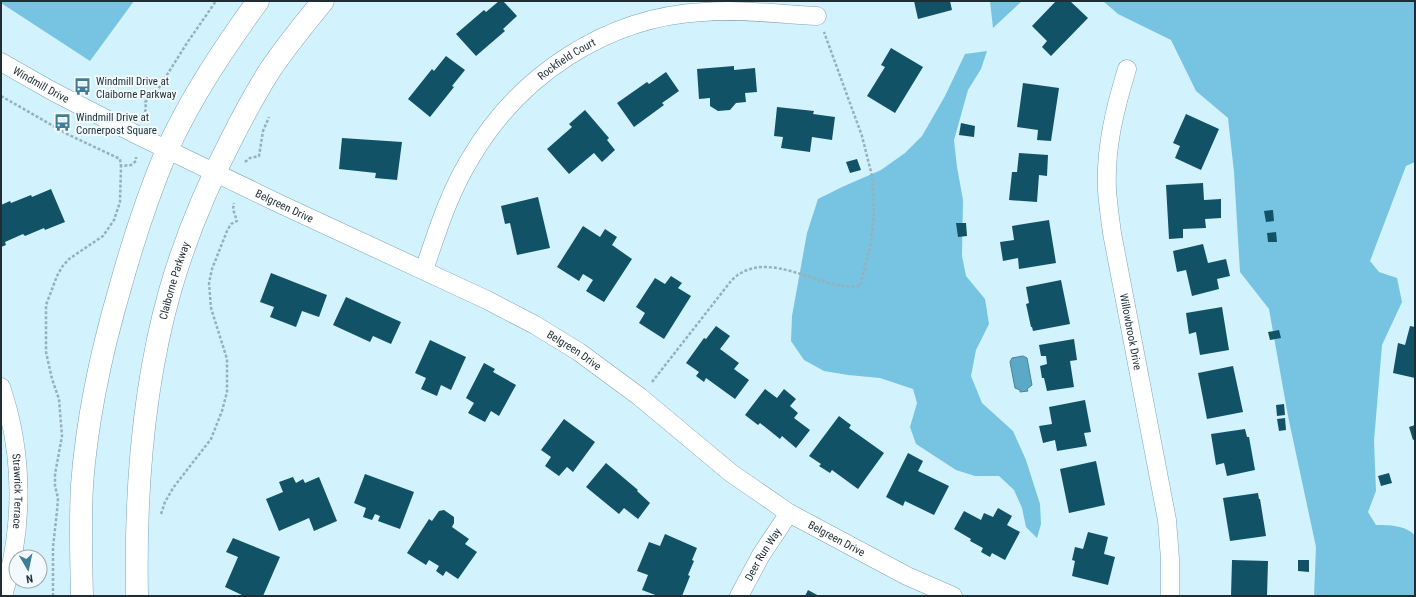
<svg xmlns="http://www.w3.org/2000/svg" width="1416" height="597" font-family="'Roboto Condensed',sans-serif">
<style>
.forest{fill:#76c4e1}
.water{fill:#5ba9c6;stroke:#49849a}
.building{fill:#115267}
.lines{fill:none;stroke-linecap:round;stroke-linejoin:round}
.street-casing{stroke:#7fa4b3;stroke-width:19}
.secondary-casing{stroke:#7fa4b3;stroke-width:23}
.path{stroke:#97b1bb;stroke-width:2.5;stroke-dasharray:3 2;stroke-linecap:butt}
.street{stroke:#fff;stroke-width:18}
.secondary{stroke:#fff;stroke-width:22}
.labels{text-anchor:middle;stroke-width:4;stroke-linejoin:round;paint-order:stroke}
.street-label{font-size:11px;fill:#1f2e34;stroke:#f2fafe}
.poi-label{font-size:11px;fill:#1f2e34;stroke:#f2fafe;text-anchor:start}
</style>
<rect width="100%" height="100%" fill="#d2f2fe"/>
<path class="forest" d="M1 1H134L90 61 1 3Z
M990 1H1022L993 28Z
M1103 1H1415V162L1406 166 1370 261 1379 272 1397 278 1402 302 1382 345 1374 441 1376 491 1368 512 1376 525C1388 525 1407 525 1415 536V596H1314L1316 547 1288 416 1269 309 1240 272 1234 172 1228 118 1196 91 1171 40 1118 14Z
M987 51 981 69 968 90 954 140 957 167 963 200 962 256 966 276 985 299 989 324 976 350 971 376 982 403 1013 431 1026 460 1040 504 1041 524 1037 538 1026 527 1022 508 1014 490 999 476H975L956 470 916 444 910 427 917 403 913 389 880 378 848 375 824 371 804 360 791 341 792 316 807 233 818 199 842 187 881 170 905 153 922 136 945 96 965 54Z"/>
<path class="water" d="M1023 356 1027 358 1032 385 1027 389 1028 391 1020 392V390L1015 388 1010 362 1012 358Z"/>
<path class="building" d="M499 1H503L517 16 503 29 505 31 476 56 456 34 484 10 486 12Z
M914 1H950L952 10 918 19Z
M1056 1H1070L1088 18 1051 56 1042 47 1047 41 1032 26Z
M891 48 923 67 895 113 867 96 885 67 881 65Z
M446 56 465 70 452 86 454 87 430 117 408 99 432 69 434 71Z
M734 66V70L755 68 757 92 745 93 746 102 736 103 730 110 718 111 710 106V98L699 99 697 69Z
M666 72 679 91 662 103 664 105 634 127 617 103 647 82 649 84Z
M1023 83 1059 88 1051 141 1037 140 1038 130 1017 127Z
M777 107 814 111 813 114 835 117 832 140 812 137 810 152 781 148 783 137 774 136Z
M585 110 609 138 607 140 615 150 602 162 594 153 569 174 547 149 572 127 569 124Z
M1186 114 1219 129 1201 170 1175 158 1180 146 1173 143Z
M961 123 975 126 974 137 959 135Z
M342 138 402 142 397 180 375 178 376 173 339 169Z
M1019 153 1048 155 1047 176 1039 175 1037 202 1009 200 1012 172H1017Z
M857 159 861 170 850 173 846 162Z
M1203 183 1204 200 1221 199V218L1205 219 1206 228 1183 229V238L1169 239 1166 185Z
M51 189 65 222 45 230 44 228 25 236 23 234 5 242 6 245 1 247V205L10 201 11 203 31 195 32 197Z
M538 197 550 248 517 255 510 223 505 224 501 206Z
M1273 210 1274 221 1266 222 1264 211Z
M1049 220 1056 263 1019 269 1018 258 1003 261 1000 242 1014 240 1012 226Z
M956 223H966L967 236 958 237Z
M583 226 600 237 605 229 617 237 612 245 632 259 604 302 586 291 593 280 583 274 579 281 557 267Z
M1276 232 1277 242H1268L1267 233Z
M1203 244 1208 263 1226 259 1230 276 1217 279 1219 289 1192 296 1186 270 1177 272 1173 251Z
M271 273 327 295 319 317 302 311 296 327 270 317 274 307 260 302Z
M671 276 682 283 678 288 691 296 664 339 639 323 645 313 636 307 655 278 665 284Z
M1061 280 1070 324 1033 331 1032 327H1031L1026 304 1029 303 1026 287Z
M346 297 401 322 391 344 373 336 370 342 333 325Z
M1222 307 1229 350 1200 355 1196 332 1189 334 1186 313Z
M716 326 730 336 720 349 739 363 734 369 749 380 735 399 706 378 704 382 696 376 699 372 686 363 704 338 706 339Z
M1410 326 1415 327V378L1393 373 1398 343 1405 345Z
M1279 330 1281 338 1270 340 1268 332Z
M1074 339 1077 360 1070 361 1074 387 1047 391 1044 378H1042L1040 366 1047 364 1046 356H1041L1039 345Z
M430 340 466 357 451 390 441 385 437 396 421 389 426 378 415 373Z
M484 363 495 369 493 372 516 385 499 416 491 411 485 422 468 413 474 403 466 398Z
M1233 366 1243 412 1207 419 1198 373Z
M765 389 777 398 784 389 796 399 790 406 798 413 794 418 810 430 796 448 782 436 780 439 760 423 758 425 745 415Z
M1085 400 1091 432 1084 433 1087 446 1057 451 1055 440 1043 443 1039 426 1052 424 1049 407Z
M1284 404 1285 415 1277 416 1276 405Z
M839 416 851 425 849 428 884 453 858 489 832 470 830 473 819 466 821 464 809 456Z
M1285 418 1286 430 1279 431 1277 419Z
M564 419 595 442 573 472 567 467 559 476 545 466 551 457 541 450Z
M1415 425V439L1413 440 1409 427Z
M1245 429 1247 437H1249L1255 470 1227 476 1224 463 1216 465 1211 434Z
M908 453 923 461 918 471 949 486 934 515 905 501 903 506 886 497Z
M1096 461 1105 505 1069 513 1060 469Z
M606 463 638 490 637 491 650 503 638 519 624 508 619 514 586 487Z
M1389 473 1392 483 1381 486 1378 476Z
M365 474 414 492 400 529 378 521 380 516 375 514 372 520 363 517 366 508 354 503Z
M293 477 296 483 303 479 305 483 319 477 337 521 314 531 309 518 279 531 266 499 283 492 279 482Z
M1258 493 1259 499H1260L1266 536 1230 541 1223 498Z
M998 508 1012 516 1007 525 1020 532 1005 560 992 553 990 557 981 552 983 548 970 541 971 539 954 529 964 511 981 520 984 513 993 517Z
M444 510 454 517V523L452 527 469 539 465 544 477 552 458 579 446 571 443 576 436 571 439 566 429 560 426 565 407 553 429 519 432 521 439 511Z
M1088 532 1108 537 1104 554 1115 557 1108 585 1072 576 1075 561 1072 560 1075 547 1083 549Z
M665 534 697 548 692 560 694 561 688 575 690 576 682 596H658L642 590 648 575 637 571 649 542 660 546Z
M233 538 280 557 263 596H244L225 587 238 557 226 552Z
M1232 560 1268 561 1267 596H1231Z
M1298 560H1309V572L1298 571Z
M808 590 819 596H805Z"/>
<g class="lines">
<defs>
<g id="street">
<path id="s1" d="M1 62 52 91 137 135 280 204 487 300 535 325 579 352 640 397 731 473 789 513 907 576 953 596"/>
<path id="s2" d="M1127 69C1115 108 1105 148 1107 190 1108 204 1110 218 1112 233L1167 520 1170 559V596"/>
<path id="s3" d="M424 270C437 232 449 193 470 159 518 76 606 17 703 12 741 9 779 14 817 16"/>
<path id="s4" d="M1 387C24 454 24 528 3 596"/>
<path id="s5" d="M739 596 761 555 789 513"/>
</g>
<g id="secondary">
<path d="M82 596C81 559 80 522 82 485 87 418 101 353 120 288 133 241 148 195 167 150 191 97 224 48 258 1"/>
<path id="s6" d="M137 596C135 494 142 390 170 291 185 239 206 188 231 140 243 116 256 92 270 70 286 46 305 23 323 1"/>
</g>
</defs>
<use href="#street" class="street-casing"/>
<use href="#secondary" class="secondary-casing"/>
<path class="path" d="M1 96 69 135 120 159 121 166
M144 117 146 108 145 102 155 94 187 43 216 1
M245 162 250 158 259 156 263 131 269 117
M652 382 731 281C734 278 737 275 741 273 772 255 813 283 845 286 850 287 855 286 860 286L871 243 874 210 872 176 862 136 824 32
M161 514 165 502 173 488 211 439 222 411 227 392V359L211 308 209 283 212 269 227 231 231 224 237 221 233 209 234 203
M53 596V547L57 511 58 498 55 486V474L62 436 59 399 52 379 46 352V305L57 276 62 267 69 259 103 236 114 220 120 202 121 166 131 165 136 161V157"/>
<use href="#street" class="street"/>
<use href="#secondary" class="secondary"/>
</g>
<defs>
<symbol id="bus-bare" viewBox="-9 -9 18 18"><path d="M-5-6H5V4H4V6H2V4H-2V6H-4V4H-5ZM-3.5-4V0h7V-4ZM-3.5 1.2v1.5H-2V1.2ZM2 1.2v1.5H3.5V1.2Z" fill="#417e95" stroke="#f2fafe" stroke-width="2.5" paint-order="stroke"/></symbol>
</defs>
<g fill-rule="evenodd">
<use href="#bus-bare" x="70" y="74" width="25" height="25"/>
<use href="#bus-bare" x="50" y="110" width="25" height="25"/>
</g>
<g class="labels">
<g class="street-label">
<text dy="4" stroke="none"><textPath href="#s3" startOffset="261">Rockfield Court</textPath></text>
<text dy="4" stroke="none"><textPath href="#s1" startOffset="46">Windmill Drive</textPath></text>
<text dy="4" stroke="none"><textPath href="#s1" startOffset="318">Belgreen Drive</textPath></text>
<text dy="4" stroke="none"><textPath href="#s6" startOffset="319">Claiborne Parkway</textPath></text>
<text dy="4" stroke="none"><textPath href="#s2" startOffset="267">Willowbrook Drive</textPath></text>
<text dy="4" stroke="none"><textPath href="#s1" startOffset="642">Belgreen Drive</textPath></text>
<text dy="4" stroke="none"><textPath href="#s4" startOffset="106">Strawrick Terrace</textPath></text>
<text dy="4" stroke="none"><textPath href="#s1" startOffset="966">Belgreen Drive</textPath></text>
<text dy="4" stroke="none"><textPath href="#s5" startOffset="48">Deer Run Way</textPath></text>
</g>
<g class="poi-label">
<text x="96" y="85">Windmill Drive at<tspan x="96" dy="13">Claiborne Parkway</tspan></text>
<text x="76" y="121">Windmill Drive at<tspan x="76" dy="13">Cornerpost Square</tspan></text>
</g>
</g>
<rect width="1416" height="597" fill="none" stroke="#1f2e34" stroke-width="4"/>
<g transform="translate(28 569) rotate(171)"><circle r="19" fill="#f2fafe" stroke="#9ea8ad"/>
<path d="M0-3L7 15L0 10L-7 15Z" fill="#417e95"/>
<text y="-6" font-size="11" font-weight="bold" text-anchor="middle" fill="#1f2e34">N</text>
</g>
</svg>
